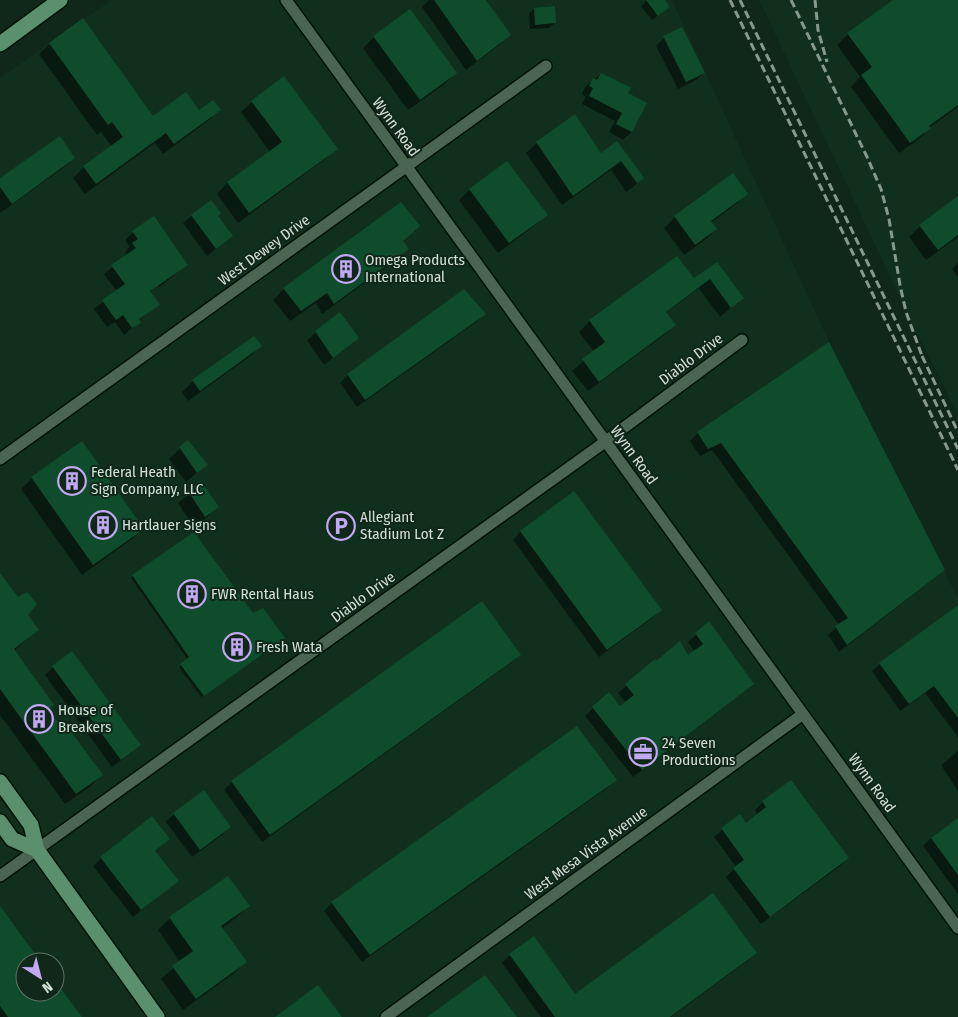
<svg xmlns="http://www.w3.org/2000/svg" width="958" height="1017" font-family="'Fira Sans Condensed',sans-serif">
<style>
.built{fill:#10301d;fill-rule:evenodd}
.shadow{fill:#0007}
.building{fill:#0f4c2b}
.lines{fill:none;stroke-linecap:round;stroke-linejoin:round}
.minor-casing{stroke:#001105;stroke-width:14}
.major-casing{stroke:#001105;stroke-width:18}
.minor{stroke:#4b6553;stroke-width:11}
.major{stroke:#5a906d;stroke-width:15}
.rail{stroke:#87998d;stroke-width:3;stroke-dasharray:8 4;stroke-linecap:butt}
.labels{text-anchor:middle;stroke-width:4;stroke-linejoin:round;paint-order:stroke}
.street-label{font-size:15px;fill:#d2e0d6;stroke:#10281a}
.poi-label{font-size:15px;fill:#d2e0d6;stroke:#10281a;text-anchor:start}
</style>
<rect width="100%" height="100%" fill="#10281a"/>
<path class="built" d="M112 0H672L829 342 958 599V1017H0V78ZM25 962H55V992H25Z
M759 0H958V414L912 322Z"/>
<path class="shadow" d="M429 0H484L509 35 499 45 466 70 422 7Z
M647 0H664L669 7 652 20 641 6Z
M896 0H958V107L929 128 919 139 899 153 851 87 860 77 837 45 848 34Z
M534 9 555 23 549 28 530 29 529 14Z
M409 11 455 73 445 84 408 110 363 48 374 37Z
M664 38 704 73 696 80 678 89 656 46Z
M50 44 153 118 219 110 208 121 163 154 155 143 85 194 73 178 84 167 112 147 101 132 97 135 39 54Z
M601 74 626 94 646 104 631 132 623 140 609 132 615 121 582 104 586 97 582 94 585 87Z
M252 102 336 149 325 159 238 223 217 194 227 183 270 152 241 112Z
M574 116 600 155 617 143 642 178 632 188 626 192 611 170 562 205 526 153 537 143Z
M74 157 63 168 0 213V180Z
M732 175 746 194 736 204 711 223 716 229 705 240 684 255 664 228 675 217Z
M470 189 546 215 535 225 498 253 459 200Z
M958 198V237L926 260 909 237 920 226Z
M191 216H217L232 236 207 256 183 223Z
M133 232 186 265 160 287 158 285 149 292 158 304 138 321 139 322 124 335 115 322 107 327 94 309 116 291 104 274 127 255 125 252 130 247 125 240Z
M402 242 407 249 396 260 322 314 316 303 290 321 273 300 284 289Z
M677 258 694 280 716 263 742 298 720 317 699 288 665 313 674 325 664 335 588 391 572 371 594 352 579 332 590 321Z
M958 263V277L952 269Z
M464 291 484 314 476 322 357 407 340 383 348 375Z
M340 313 357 338 324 365 307 340Z
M254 338 260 346 249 357 188 401 182 392 193 381Z
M829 343 943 570 935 578 839 652 828 635 839 625 712 450 700 456 690 441 698 433Z
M81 442 142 528 132 539 82 575 21 489 32 478Z
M187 442 206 465 186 482 169 459Z
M201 483 217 507 206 518 194 527 178 503Z
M574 493 660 610 652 618 599 657 513 540 520 532Z
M0 575 38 630 14 651 52 705 47 710 65 734 101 775 91 786 65 804 0 715Z
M133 576 252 615 281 640 201 697 179 667 188 660 131 578Z
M958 606V737L925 693 900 711 872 671 880 664Z
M709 623 753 683 745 691 633 777 585 716 593 708H619L626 703 618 693 654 661 656 663 688 657 695 652 688 642Z
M520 654 512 662 262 842 224 790 232 782Z
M53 667 139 745 131 753 112 767 45 675Z
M958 751V791L941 765Z
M615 780 607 788 362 962 324 911 332 903Z
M790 781 847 858 840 866 761 924 726 877 736 867 714 837 739 816 746 824 758 815 755 810 763 802Z
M204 792 230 827 222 835 192 857 166 822 174 814Z
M958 819V894L923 846 931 838Z
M169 839 155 852 177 881 133 917 93 866 101 858Z
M248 906 236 918 221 929 245 962 233 974 183 1010 161 979 180 962 158 930 170 918Z
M0 915 40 962H25V992H55V983L80 1017H0Z
M755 953 747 961 671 1017H541L502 963 510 955 575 995Z"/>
<path class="building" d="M434 0H486L511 35 477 61Z
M646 0H665L670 7 658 16Z
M893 0H958V105L929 126 931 128 910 143 861 75 872 67 847 33Z
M555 6 556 23 535 25 534 8Z
M410 9 457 73 420 100 373 36Z
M83 18 153 116 186 92 199 110 213 100 221 110 174 144 166 133 96 184 83 166 123 137 112 122 108 125 49 43Z
M682 27 705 73 686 82 663 36Z
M601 73 631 88 628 93 647 103 632 132 616 124 622 113 589 96 593 88 589 86 593 78 597 80Z
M284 76 338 149 249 213 227 182 282 142 251 101Z
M575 114 601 153 617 141 644 178 637 183 621 161 573 196 536 142Z
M60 136 75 158 12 204 0 187V178Z
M507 161 548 215 509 243 469 189Z
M733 173 748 194 711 221 717 229 695 245 674 216Z
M958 196V235L938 250 919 225Z
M211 200 221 213 218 216 233 236 216 249 191 215Z
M401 202 420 226 403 241 409 249 334 304 327 293 301 311 283 288Z
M154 216 188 265 150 291 160 305 139 319 141 323 132 328 123 315 116 320 102 300 125 284 111 265 136 248 132 243 138 239 132 231Z
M677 256 694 278 717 262 744 298 731 308 710 279 666 312 676 325 599 382 582 359 605 342 589 320Z
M464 289 486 314 365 400 347 374Z
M340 312 359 338 333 358 315 331Z
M254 336 262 346 200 391 192 380Z
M829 342 945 570 847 645 835 626 848 618 721 443 708 449 697 432Z
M188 440 208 465 197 473 179 447Z
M82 441 144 529 93 565 31 477Z
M201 481 219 507 205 517 188 491Z
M574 491 662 610 607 650 520 531Z
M194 532 253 613 263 608 285 638 204 696 180 664 189 657 132 575Z
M0 573 18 597 27 592 37 604 28 615 39 630 14 649 54 705 48 709 65 732 69 729 103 775 76 794 0 689Z
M482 601 521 655 270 835 231 781Z
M958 605V718L934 686 909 704 879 663Z
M709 621 754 684 642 770 592 707 609 692 620 706 634 695 625 684 655 659 656 661 680 641 688 655 703 644 695 633Z
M72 651 141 745 121 760 52 666Z
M577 726 617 780 370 955 331 902Z
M791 780 849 858 770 917 733 868 744 860 721 828 740 814 746 823 766 807 762 801Z
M204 790 231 827 200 850 173 813Z
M152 816 170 839 155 851 179 881 141 910 100 857Z
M958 818V875L931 838Z
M228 876 250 906 221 926 247 962 196 999 172 966 193 951 169 917Z
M713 893 757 953 670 1017H555L509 954 534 936 575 994Z
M0 906 41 962H25V992H55V981L82 1017H8L0 1006Z
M485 975 517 1017H427Z
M318 985 342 1017H275Z"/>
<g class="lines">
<defs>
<path id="minor" d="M286 0 958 928
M0 459 546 66
M0 876 602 444 742 340
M386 1017 803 714"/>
<path id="major" d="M0 44 60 0
M0 782 31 825 37 850 157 1017
M0 822 12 839 37 850"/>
</defs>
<use href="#minor" class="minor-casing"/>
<use href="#major" class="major-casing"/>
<use href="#minor" class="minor"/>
<use href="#major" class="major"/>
<path class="rail" d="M730 0 958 470
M740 0 958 449
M791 0 868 159 881 189 889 219 900 285 906 312 922 356
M815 0 818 30 827 62
M922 356 958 432"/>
</g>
<defs>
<symbol id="building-ring" viewBox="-11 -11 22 22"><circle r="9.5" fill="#10281a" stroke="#c2a8f2" stroke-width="1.5"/><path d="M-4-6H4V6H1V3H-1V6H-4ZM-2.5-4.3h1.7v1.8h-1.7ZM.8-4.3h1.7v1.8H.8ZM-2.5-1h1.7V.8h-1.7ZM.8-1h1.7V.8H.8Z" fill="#c2a8f2"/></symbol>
<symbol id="parking-ring" viewBox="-11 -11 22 22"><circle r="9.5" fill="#10281a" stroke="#c2a8f2" stroke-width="1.5"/><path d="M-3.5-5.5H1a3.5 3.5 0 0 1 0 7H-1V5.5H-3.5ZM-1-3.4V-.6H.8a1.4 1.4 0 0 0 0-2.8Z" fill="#c2a8f2"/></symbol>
<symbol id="office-ring" viewBox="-11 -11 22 22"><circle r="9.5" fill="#10281a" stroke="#c2a8f2" stroke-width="1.5"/><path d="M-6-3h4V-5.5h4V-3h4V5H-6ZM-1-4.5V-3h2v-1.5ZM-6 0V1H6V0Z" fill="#c2a8f2"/></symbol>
</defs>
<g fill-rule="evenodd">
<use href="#building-ring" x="330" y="253" width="32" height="32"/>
<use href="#building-ring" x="56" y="465" width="32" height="32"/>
<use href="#building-ring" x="87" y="509" width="32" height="32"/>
<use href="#parking-ring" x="325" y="510" width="32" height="32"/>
<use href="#building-ring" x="176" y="578" width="32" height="32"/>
<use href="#building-ring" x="221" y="631" width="32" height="32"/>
<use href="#building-ring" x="23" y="703" width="32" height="32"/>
<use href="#office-ring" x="627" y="736" width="32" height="32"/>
</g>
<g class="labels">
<g class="street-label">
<text transform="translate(396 127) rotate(54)" y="5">Wynn Road</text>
<text transform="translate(264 250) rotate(-36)" y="5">West Dewey Drive</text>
<text transform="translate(691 359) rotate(-37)" y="5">Diablo Drive</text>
<text transform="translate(634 455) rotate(54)" y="5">Wynn Road</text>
<text transform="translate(363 597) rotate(-36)" y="5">Diablo Drive</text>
<text transform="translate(872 783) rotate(54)" y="5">Wynn Road</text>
<text transform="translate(586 853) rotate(-36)" y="5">West Mesa Vista Avenue</text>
</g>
<g class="poi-label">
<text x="365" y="265">Omega Products<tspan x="365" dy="17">International</tspan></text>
<text x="91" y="477">Federal Heath<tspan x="91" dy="17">Sign Company, LLC</tspan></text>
<text x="360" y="522">Allegiant<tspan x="360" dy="17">Stadium Lot Z</tspan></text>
<text x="122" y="530">Hartlauer Signs</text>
<text x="211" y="599">FWR Rental Haus</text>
<text x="256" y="652">Fresh Wata</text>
<text x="58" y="715">House of<tspan x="58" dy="17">Breakers</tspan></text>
<text x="662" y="748">24 Seven<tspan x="662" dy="17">Productions</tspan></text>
</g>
</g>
<g transform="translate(40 977) rotate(144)"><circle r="24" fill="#10281a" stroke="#5e7265"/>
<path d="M0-4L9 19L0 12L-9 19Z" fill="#c2a8f2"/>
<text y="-8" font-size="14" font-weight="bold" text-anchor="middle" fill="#d2e0d6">N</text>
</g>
</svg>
